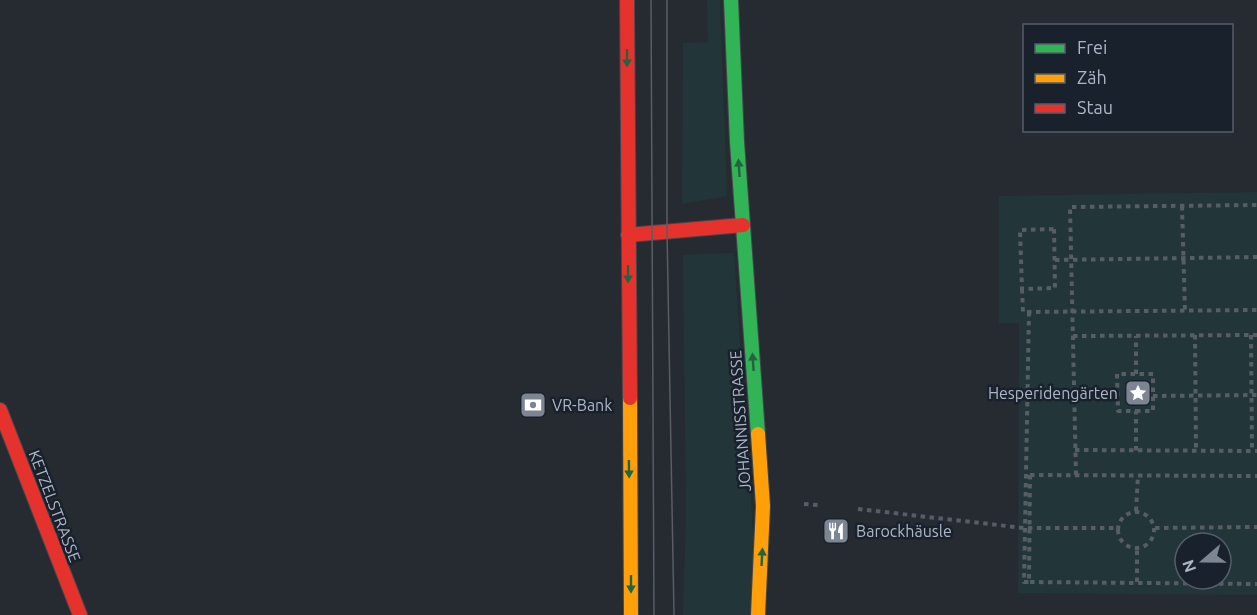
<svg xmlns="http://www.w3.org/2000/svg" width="1257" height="615" font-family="Ubuntu,sans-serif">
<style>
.green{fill:#223538;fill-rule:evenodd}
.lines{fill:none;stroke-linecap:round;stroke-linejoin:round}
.fast-casing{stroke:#44474d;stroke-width:16}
.slow-casing{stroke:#44474d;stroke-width:16}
.jam-casing{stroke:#44474d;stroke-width:16}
.path{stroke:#575d64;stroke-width:4;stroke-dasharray:4.5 4.5;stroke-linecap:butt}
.fast{stroke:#30b455;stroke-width:14}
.slow{stroke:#ff9f0a;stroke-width:14}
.jam{stroke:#e5322d;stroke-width:14}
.tram{stroke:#595d64;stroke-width:1.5}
.oneway{fill:#23633f}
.labels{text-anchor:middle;stroke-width:5;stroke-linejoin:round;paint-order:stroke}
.poi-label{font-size:16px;fill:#adb6c6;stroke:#19212d;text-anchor:start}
.street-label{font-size:16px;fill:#adb6c6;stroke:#19212d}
</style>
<rect width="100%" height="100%" fill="#262b32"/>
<path class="green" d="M707 0H720L727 196 682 204 683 43 708 42Z
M1257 192V595L1018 593 1019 323H999V196ZM1185 543H1221V579H1185Z
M734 253 754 545 751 615H683L686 514 683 255Z"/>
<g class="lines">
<defs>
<path id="fast" d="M731 0 737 142 758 434"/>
<path id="slow" d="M630 398 631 615
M758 434 763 506 758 615"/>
<path id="jam" d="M627 0 630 398
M628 235 743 225
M0 410 80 615"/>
</defs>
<use href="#fast" class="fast-casing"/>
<use href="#slow" class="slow-casing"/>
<use href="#jam" class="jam-casing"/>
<path class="path" d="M1182 206 1185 312
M1054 229 1055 288 1022 289 1020 230Z
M1055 260 1257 257
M1022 289 1023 312 1257 310
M1029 312 1024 582H1029
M1195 335 1196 451
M1251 335 1252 451
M1073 336 1257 335
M1136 374V336
M1074 396H1117
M1153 396 1257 395
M1136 411H1153V374H1117L1118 411H1136V451
M1075 450 1257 451
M1030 475 1029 582 1257 584
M1030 475 1257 476
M1076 475 1070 207 1257 205
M804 504 818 505
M858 509 1024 528H1118
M1136 511 1138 475
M1118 530a18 18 0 1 1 36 0a18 18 0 1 1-36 0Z
M1155 528 1257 527
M1137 582V548"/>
<use href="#fast" class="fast"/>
<use href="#slow" class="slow"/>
<use href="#jam" class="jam"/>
<path class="tram" d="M651 0 654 615
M667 0V232L674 615"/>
</g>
<defs><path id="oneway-solid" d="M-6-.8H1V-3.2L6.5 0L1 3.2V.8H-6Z" transform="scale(1.5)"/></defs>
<g class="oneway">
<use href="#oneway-solid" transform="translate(627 58) rotate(90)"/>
<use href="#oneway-solid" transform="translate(739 168) rotate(-94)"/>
<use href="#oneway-solid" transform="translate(628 274) rotate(90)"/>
<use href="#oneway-solid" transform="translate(753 362) rotate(-94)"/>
<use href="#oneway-solid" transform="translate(629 469) rotate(89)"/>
<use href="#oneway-solid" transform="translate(762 557) rotate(-87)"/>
<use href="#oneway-solid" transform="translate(631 584) rotate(90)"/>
</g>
<defs>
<symbol id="sight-square" viewBox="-11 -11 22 22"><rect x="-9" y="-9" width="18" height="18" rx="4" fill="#7e8592" stroke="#19212d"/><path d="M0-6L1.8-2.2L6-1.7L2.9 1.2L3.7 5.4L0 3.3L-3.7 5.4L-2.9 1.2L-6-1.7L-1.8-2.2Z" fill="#fff"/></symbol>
<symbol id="bank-square" viewBox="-11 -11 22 22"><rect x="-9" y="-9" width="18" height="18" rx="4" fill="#7e8592" stroke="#19212d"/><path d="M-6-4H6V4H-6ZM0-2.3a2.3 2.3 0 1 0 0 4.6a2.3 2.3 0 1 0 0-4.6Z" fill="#fff"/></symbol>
<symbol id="restaurant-square" viewBox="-11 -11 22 22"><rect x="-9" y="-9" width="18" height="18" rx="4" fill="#7e8592" stroke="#19212d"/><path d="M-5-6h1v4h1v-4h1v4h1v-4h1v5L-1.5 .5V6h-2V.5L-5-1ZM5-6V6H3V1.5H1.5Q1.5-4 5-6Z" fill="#fff"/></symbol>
</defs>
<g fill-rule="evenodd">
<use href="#sight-square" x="1123" y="378" width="30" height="30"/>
<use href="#bank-square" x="518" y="390" width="30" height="30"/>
<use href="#restaurant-square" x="821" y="516" width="30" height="30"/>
</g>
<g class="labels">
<g class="poi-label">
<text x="1118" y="399" text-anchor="end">Hesperidengärten</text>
<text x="552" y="411">VR-Bank</text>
<text x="856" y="537">Barockhäusle</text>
</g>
<g class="street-label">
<text transform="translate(740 421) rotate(-94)" y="6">JOHANNISSTRASSE</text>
<text transform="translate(55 506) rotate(69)" y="6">KETZELSTRASSE</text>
</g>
</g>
<rect x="1023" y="24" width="210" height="108" fill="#19212d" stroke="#545d6a" stroke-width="1.5"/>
<rect x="1035" y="44" width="30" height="9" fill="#30b455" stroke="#545d6a" stroke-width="1.5"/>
<text x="1077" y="54" font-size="18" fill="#adb6c6">Frei</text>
<rect x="1035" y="74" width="30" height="9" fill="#ff9f0a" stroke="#545d6a" stroke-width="1.5"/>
<text x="1077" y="84" font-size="18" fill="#adb6c6">Zäh</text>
<rect x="1035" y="104" width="30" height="9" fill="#e5322d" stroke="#545d6a" stroke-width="1.5"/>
<text x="1077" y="114" font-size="18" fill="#adb6c6">Stau</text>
<g transform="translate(1203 561) rotate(250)"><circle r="28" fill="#19212d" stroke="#545d6a" stroke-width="1.5"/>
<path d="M0-4.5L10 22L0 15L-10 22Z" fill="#7e8592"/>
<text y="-9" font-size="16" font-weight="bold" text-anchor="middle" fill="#adb6c6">N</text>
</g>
</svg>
